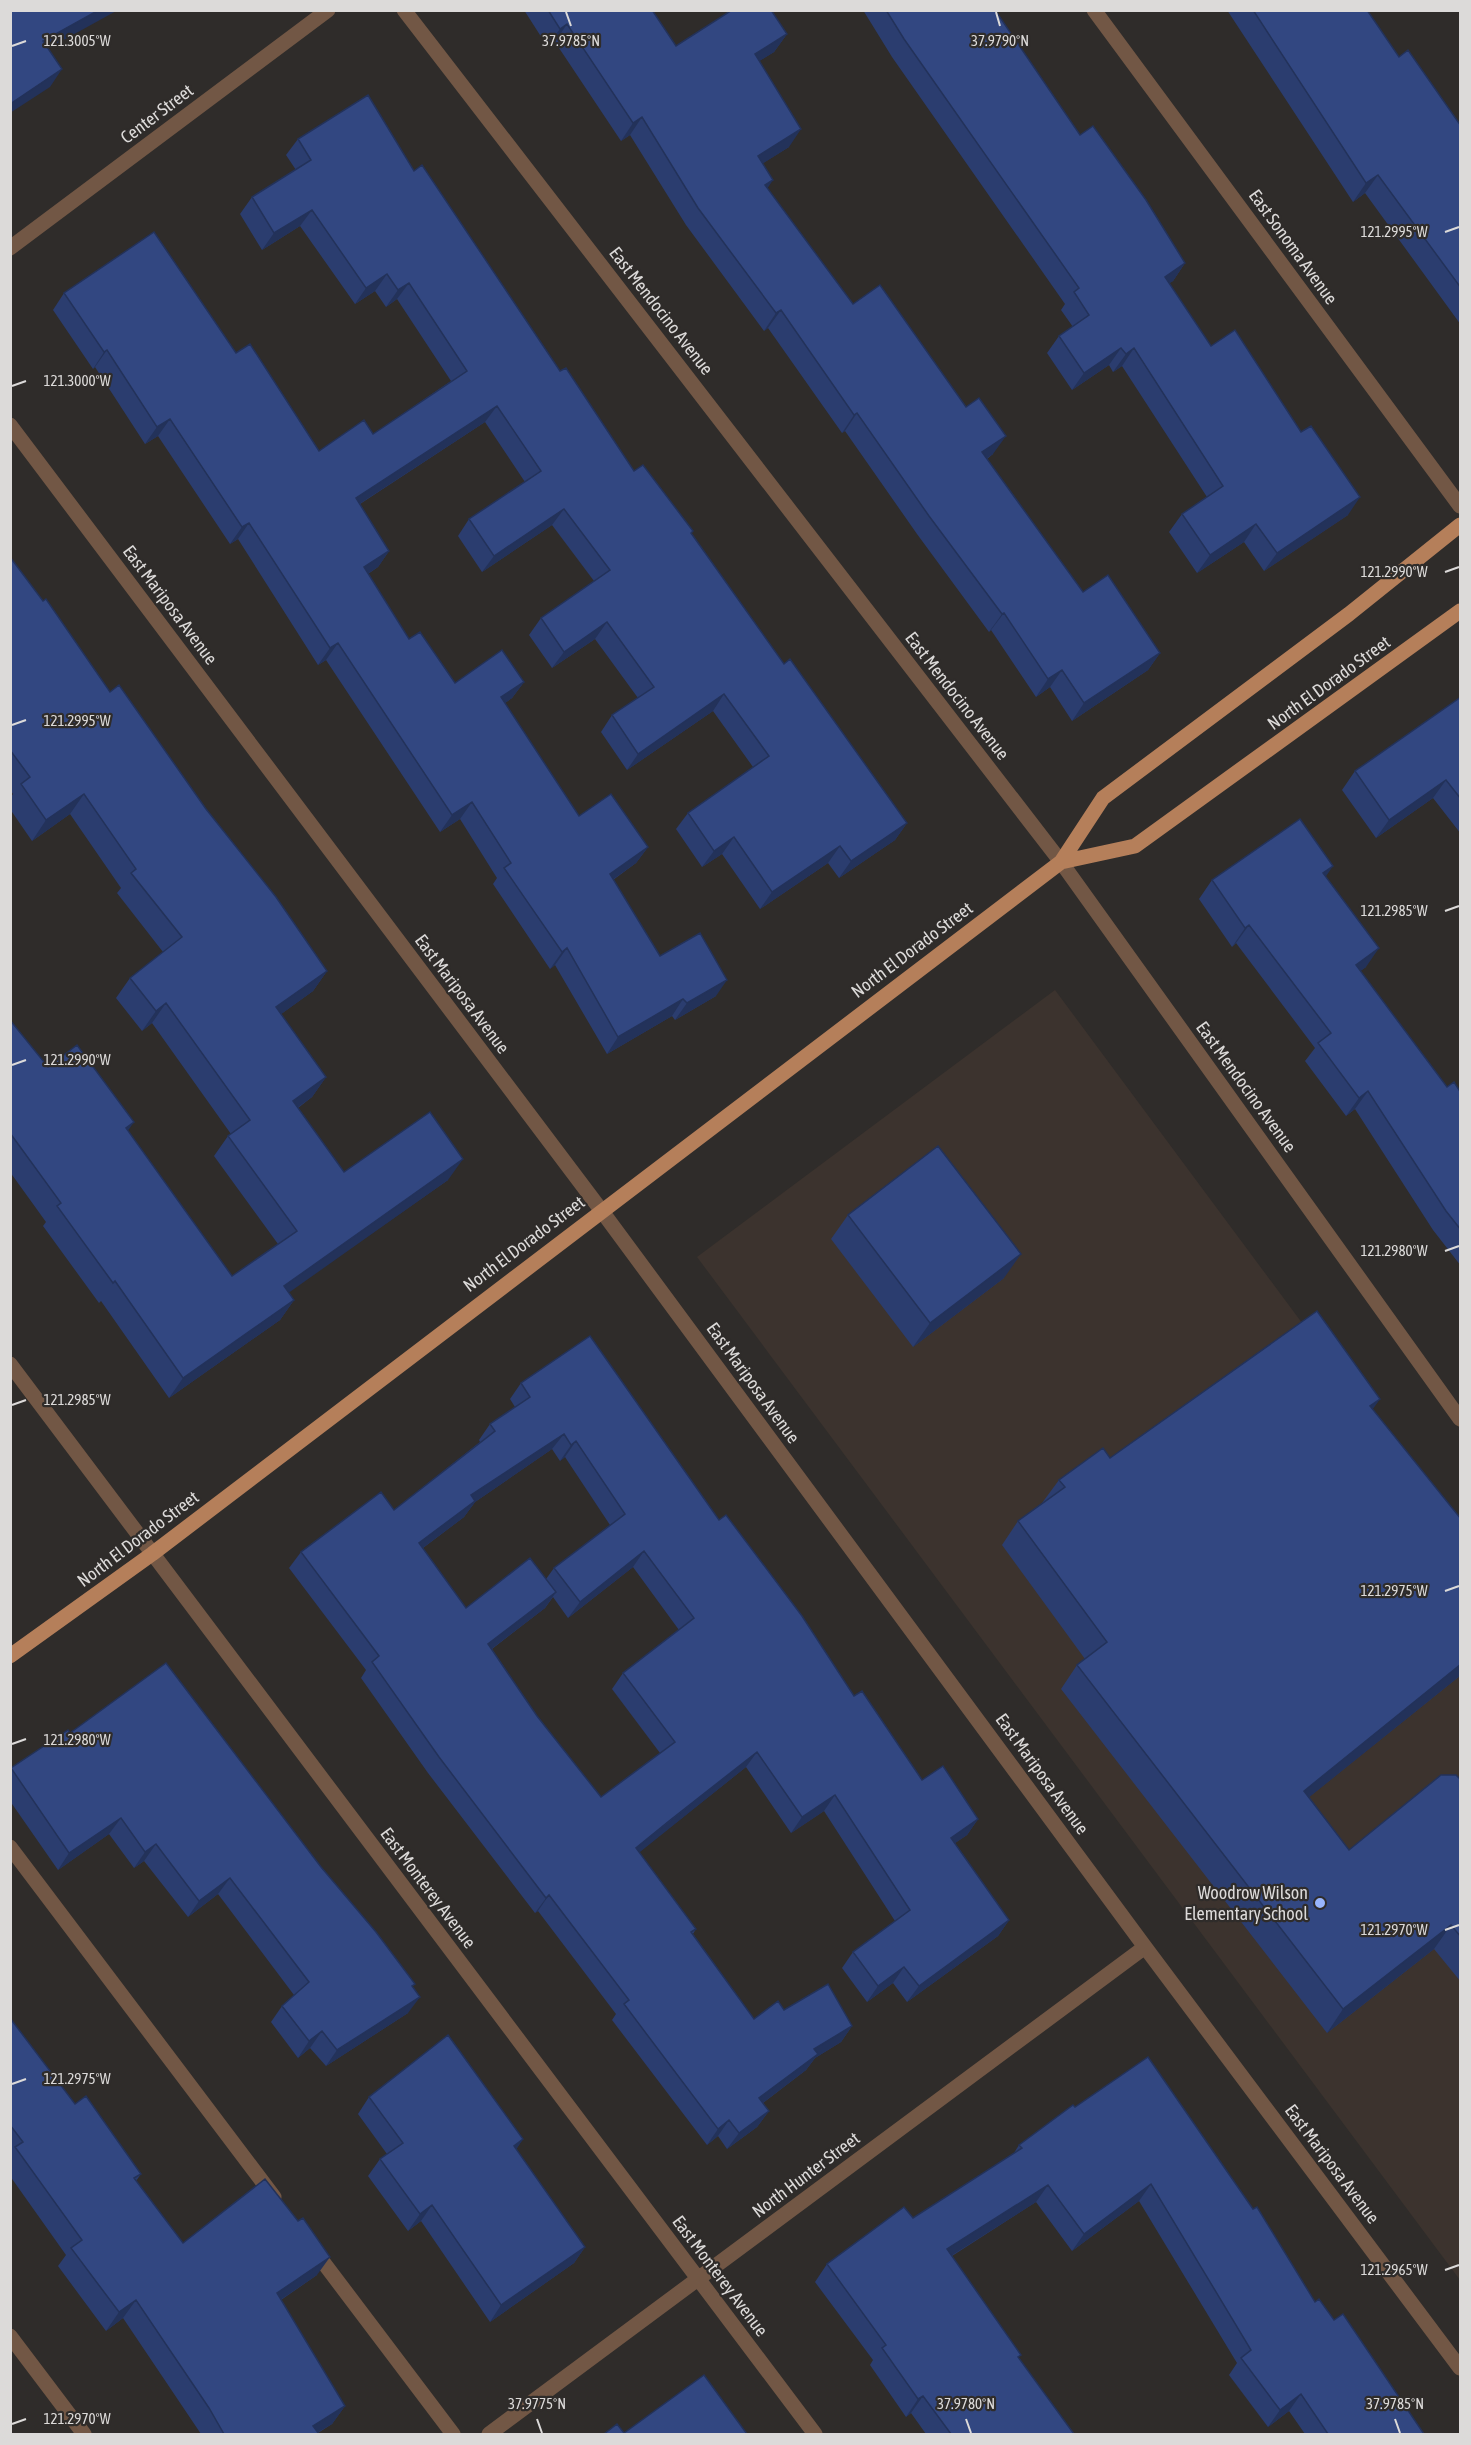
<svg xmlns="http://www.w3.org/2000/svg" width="1471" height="2445" font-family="'Asap Condensed',sans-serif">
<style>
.built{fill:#3c332e}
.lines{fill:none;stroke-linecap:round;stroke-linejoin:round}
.minor{stroke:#725745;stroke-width:15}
.major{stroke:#b57f5a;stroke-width:15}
.wall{fill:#2b3d6f;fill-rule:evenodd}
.shaded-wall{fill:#23325a}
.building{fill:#324781;stroke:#23325a;stroke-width:1.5;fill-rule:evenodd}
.ticks{fill:none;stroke:#dcdad9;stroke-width:2}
.poi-dot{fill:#98b5fd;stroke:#2f2c2a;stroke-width:2}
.labels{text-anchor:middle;stroke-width:4.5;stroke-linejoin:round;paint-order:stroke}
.street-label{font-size:18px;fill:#dcdad9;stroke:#2f2c2a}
.poi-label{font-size:18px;fill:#dcdad9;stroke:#2f2c2a;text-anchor:end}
.ticks-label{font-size:15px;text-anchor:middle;fill:#dcdad9;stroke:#2f2c2a;stroke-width:4.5;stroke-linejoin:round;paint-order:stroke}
</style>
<rect width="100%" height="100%" fill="#2f2c2a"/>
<path class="built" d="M1055 990 1460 1536V2280L697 1257Z"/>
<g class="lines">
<path class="minor" d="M404 10 1061 862 1460 1419
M1094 10 1460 506
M10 248 328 10
M10 425 601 1210 1145 1947 1460 2368
M10 1364 815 2434
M10 1847 274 2197
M314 2250 453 2434
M10 2336 84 2434
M489 2434 1145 1947"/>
<path class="major" d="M1061 862 1135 846 1460 611
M10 1656 152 1554 1061 862 1103 798 1349 614 1460 525"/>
</g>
<path class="wall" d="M524 10H652L676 46 787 34 774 52 759 61 789 147 763 163 767 188 853 304 993 454 987 459 1083 592 1160 653 1148 670 1072 721 1050 687 1036 697 991 630 989 632 917 534 845 431 842 433 768 328 764 331 686 225 630 135 621 141 555 42 547 46Z
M863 10H995L1080 135 1185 263 1173 281 1169 283 1211 346 1348 515 1264 571 1244 542 1197 573 1169 532 1182 514 1207 497 1122 366 1113 372 1109 365 1072 390 1047 353 1059 336 1073 327 1061 310 1065 304 892 57Z
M1227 10H1367L1399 57 1461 126V325L1365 193 1353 202Z
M298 139 414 171 560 371 634 471 693 531 691 534 784 664 907 823 895 840 839 878 828 863 760 909 722 854 702 867 676 829 688 813 753 767 713 711 627 770 601 732 612 715 638 698 595 639 552 668 529 635 541 618 594 581 552 525 482 572 458 536 469 519 525 482 485 422 360 504 389 551 378 567 368 574 409 639 455 683 524 682 512 698 505 703 579 816 648 847 636 863 613 880 660 956 716 996 675 1020 672 1016 607 1054 555 965 550 969 493 884 497 878 460 819 440 832 326 660 318 665 238 539 230 544 158 436 145 444 95 367 93 369 53 310 64 293 236 353 319 451 373 434 451 381 397 299 386 307 375 291 355 304 300 226 262 250 240 214 252 197 296 170 286 155Z
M10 557 110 692 206 809 327 971 313 991 281 1014 326 1077 312 1097 298 1108 344 1172 448 1180 288 1292 294 1300 280 1320 169 1398 101 1301 99 1303 43 1226 46 1222 10 1172V1020L48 1067 128 1131 232 1276 278 1244 214 1156 228 1136 231 1134 152 1023 142 1031 116 998 130 978 163 952 117 893 121 888 70 814 32 841 10 809V798L13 794 10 790Z
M1461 697V834L1433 798 1376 838 1342 790 1355 771Z
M1326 877 1366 967 1360 971 1447 1087 1461 1093V1266L1433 1230 1355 1109 1346 1116 1305 1061 1315 1048 1236 943 1232 947 1199 899 1212 880Z
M848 1215 1004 1278 913 1347 831 1239Z
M521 1383 719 1520 854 1696 922 1780 978 1819 967 1835 955 1843 1009 1920 998 1936 907 2002 893 1983 867 2002 842 1968 853 1952 895 1921 824 1811 791 1833 746 1767 639 1852 696 1929 693 1934 754 2019 784 2010 852 2026 841 2042 815 2058 806 2070 763 2103 769 2111 757 2127 727 2149 718 2136 707 2145 612 2020 616 2014 538 1911 535 1913 428 1773 361 1678 366 1670 289 1568 301 1552 394 1510 480 1442 479 1440 490 1424 515 1407 510 1399ZM552 1449 560 1461 565 1457 610 1525 554 1568 546 1579 466 1608 423 1548 464 1517 475 1502ZM633 1567 679 1630 623 1673 612 1689 660 1753 601 1797 537 1716 492 1649 545 1608 553 1597 568 1618Z
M1372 1410 1461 1519V1675L1309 1797 1349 1850 1461 1780V1982L1434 1949 1327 2033 1061 1689 1077 1665 1085 1659 1002 1545 1018 1521 1042 1503 1059 1480 1110 1458Z
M70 1733 321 1867 415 1984 412 1987 408 2013 326 2066 310 2048 298 2058 271 2022 282 2006 294 1995 218 1894 188 1917 144 1861 134 1868 109 1834 58 1870 10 1801 11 1768Z
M10 2018 75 2104 141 2174 136 2181 183 2243 317 2275 281 2300 345 2406 332 2424 318 2433 319 2434H201L123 2318 106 2331 58 2266 66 2255 10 2176Z
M369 2097 523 2139 516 2149 585 2247 574 2263 490 2322 421 2221 408 2231 368 2176 380 2159 387 2154 358 2114Z
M1075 2107 1315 2302 1334 2320 1424 2434H1305L1289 2411 1268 2427 1229 2375 1237 2363 1139 2201 1072 2251 1036 2202 952 2256 1019 2359 1074 2434H926L911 2413 906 2417 870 2365 873 2360 815 2282 827 2264 913 2218 1014 2153 1019 2145Z"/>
<path class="shaded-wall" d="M99 10H118L31 58 43 41Z
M567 24 555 42 547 46 560 29Z
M787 34 774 52 742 72 755 54Z
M62 69 50 87 10 113V104Z
M642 117 630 135 621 141 633 123Z
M801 129 789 147 746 174 758 156Z
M1378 175 1365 193 1353 202 1366 183Z
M773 180 761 198 765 185Z
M312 210 300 226 262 250 274 233Z
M1185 263 1173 281 1153 294 1165 277Z
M387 274 375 291 355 304 366 288Z
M409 283 397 299 386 307 398 290Z
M781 310 768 328 764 331 776 313Z
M1121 348 1109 365 1072 390 1084 373Z
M1134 348 1122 366 1113 372 1126 354Z
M107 350 95 367 93 369 104 352Z
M497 406 485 422 344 514 356 498Z
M857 413 845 431 842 433 854 415Z
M170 419 158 436 145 444 157 427Z
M1006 436 993 454 970 470 982 452Z
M1360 497 1348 515 1264 571 1277 553Z
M564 509 552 525 482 572 494 556Z
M249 523 238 539 230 544 242 527Z
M1256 524 1244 542 1197 573 1210 555Z
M389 551 378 567 352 584 364 567Z
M1004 613 991 630 989 632 1002 614Z
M607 622 595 639 552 668 564 652Z
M338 643 326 660 318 665 330 648Z
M1160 653 1148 670 1072 721 1084 703Z
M1062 670 1050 687 1036 697 1048 679Z
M524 682 512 698 489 714 501 697Z
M724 694 713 711 627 770 638 754Z
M1446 780 1433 798 1376 838 1389 820Z
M84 794 70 814 32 841 46 820Z
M472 802 460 819 440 832 452 815Z
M907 823 895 840 839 878 851 861Z
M734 837 722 854 702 867 714 851Z
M840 846 828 863 760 909 772 892Z
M648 847 636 863 598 890 610 874Z
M1333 866 1320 885 1323 873Z
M1249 925 1236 943 1232 947 1245 928Z
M567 948 555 965 550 969 562 952Z
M1379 948 1366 967 1343 984 1356 965Z
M327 971 313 991 262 1028 276 1007Z
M727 980 716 996 675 1020 687 1003Z
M683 999 672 1016 607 1054 618 1037Z
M166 1003 152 1023 142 1031 156 1011Z
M326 1077 312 1097 279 1121 293 1101Z
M1368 1091 1355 1109 1346 1116 1359 1098Z
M134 1122 120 1142 126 1128Z
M463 1159 448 1180 270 1306 284 1286Z
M1021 1254 1004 1278 913 1347 930 1323Z
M294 1300 280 1320 169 1398 183 1378Z
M1380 1399 1363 1423 1370 1406Z
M564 1434 552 1449 475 1502 464 1517 408 1559 419 1543 471 1495Z
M576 1441 565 1457 560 1461 571 1445Z
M644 1551 633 1567 568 1618 580 1602Z
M556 1592 545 1608 477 1660 488 1644Z
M1461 1664V1675L1287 1815 1304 1791Z
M757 1752 746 1767 625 1864 636 1848Z
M835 1795 824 1811 791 1833 802 1817Z
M121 1818 109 1834 58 1870 69 1853Z
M978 1819 967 1835 940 1853 951 1838Z
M156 1844 144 1861 134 1868 145 1852Z
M230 1878 218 1894 188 1917 199 1901Z
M549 1895 538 1911 535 1913 546 1898Z
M1009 1920 998 1936 907 2002 919 1986Z
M1451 1925 1434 1949 1327 2033 1343 2009Z
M904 1967 893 1983 867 2002 878 1986Z
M420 1997 408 2013 326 2066 337 2050Z
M852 2026 841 2042 815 2058 806 2070 748 2114 759 2098 814 2049Z
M322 2031 310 2048 298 2058 309 2041Z
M769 2111 757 2127 727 2149 739 2133Z
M729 2120 718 2136 707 2145 718 2129Z
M523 2139 512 2156 514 2146Z
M1151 2184 1139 2201 1072 2251 1084 2234Z
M1048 2185 1036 2202 935 2266 947 2249Z
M432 2205 421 2221 408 2231 420 2214Z
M585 2247 574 2263 490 2322 501 2305Z
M330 2257 317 2275 264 2311 277 2293Z
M136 2300 123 2318 106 2331 119 2312Z
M1301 2394 1289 2411 1268 2427 1280 2410Z
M923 2396 911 2413 906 2417 918 2399Z
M345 2406 332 2424 315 2434 313 2426Z"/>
<path class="building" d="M10 10H99L43 41 62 69 10 104Z
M548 10H652L676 46 732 10H771L787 34 755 54 801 129 758 156 773 180 765 185 853 304 880 285 966 407 979 398 1006 436 982 452 1083 592 1108 575 1160 653 1084 703 1062 670 1048 679 1004 613 1002 614 929 516 857 413 854 415 781 310 776 313 698 208 642 117 633 123 567 24 560 29Z
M886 10H995L1080 135 1093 126 1146 200 1185 263 1165 277 1211 346 1235 330 1301 432 1311 426 1360 497 1277 553 1256 524 1210 555 1182 514 1223 486 1134 348 1126 354 1121 348 1084 373 1059 336 1089 315 1074 292 1079 288 904 39Z
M1253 10H1367L1399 57 1408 50 1461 126V288L1378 175 1366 183Z
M368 95 414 171 422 165 560 371 566 368 634 471 643 465 693 531 691 533 784 664 790 659 907 823 851 861 840 846 772 892 734 837 714 851 688 813 769 756 724 694 638 754 612 715 654 687 607 622 564 652 541 618 610 570 564 509 494 556 469 519 541 471 497 406 356 498 389 551 364 567 409 639 420 632 455 683 502 650 524 682 501 697 579 816 611 794 648 847 610 874 660 956 700 933 727 980 687 1003 683 999 618 1037 567 948 562 952 504 868 511 863 472 802 452 815 338 643 330 648 249 523 242 527 170 419 157 427 107 350 104 352 64 293 154 232 236 353 250 344 319 451 364 420 373 434 467 371 409 283 398 290 387 274 366 288 312 210 274 233 252 197 311 160 298 139Z
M10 557 43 601 46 599 110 692 119 685 206 809 276 897 327 971 276 1007 326 1077 293 1101 344 1172 430 1112 463 1159 284 1286 294 1300 183 1378 115 1281 113 1283 57 1206 61 1203 10 1133V1020L48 1067 77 1045 134 1122 126 1128 232 1276 297 1231 228 1136 250 1120 166 1003 156 1011 130 978 182 937 131 873 136 869 84 794 46 820 21 784 30 777 10 750Z
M1461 697V799L1446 780 1389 820 1355 771Z
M1300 819 1333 866 1323 873 1379 948 1356 965 1447 1087 1454 1082 1461 1093V1230L1446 1211 1368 1091 1359 1098 1318 1043 1331 1033 1249 925 1245 928 1212 880Z
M938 1146 1021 1254 930 1323 848 1215Z
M1317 1311 1380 1399 1370 1406 1461 1519V1664L1304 1791 1349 1850 1441 1775H1456L1461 1780V1937L1451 1925 1343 2009 1077 1665 1107 1642 1018 1521 1065 1487 1059 1480 1103 1448 1110 1458Z
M590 1336 719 1520 726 1515 802 1616 854 1696 862 1691 922 1780 943 1766 978 1819 951 1838 1009 1920 919 1986 904 1967 878 1986 853 1952 910 1910 835 1795 802 1817 757 1752 669 1821 636 1848 696 1929 691 1932 754 2019 778 2001 784 2010 828 1984 852 2026 814 2049 818 2054 759 2098 769 2111 739 2133 729 2120 718 2129 624 2004 629 2000 549 1895 546 1898 439 1757 372 1662 379 1656 301 1552 381 1492 394 1510 495 1431 490 1424 530 1397 521 1383ZM564 1434 571 1445 576 1441 625 1514 554 1568 580 1602 644 1551 694 1618 623 1673 675 1742 601 1797 537 1716 488 1644 556 1592 530 1558 466 1608 419 1543 475 1501 471 1495Z
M166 1663 321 1867 376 1932 415 1984 412 1986 420 1997 337 2050 322 2031 309 2041 282 2006 309 1982 230 1878 199 1901 156 1844 145 1852 121 1818 69 1853 11 1768 68 1730 70 1733Z
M10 2018 75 2104 86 2096 141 2174 134 2178 183 2243 265 2179 298 2221 303 2218 330 2257 277 2293 345 2406 313 2426 319 2434H224L209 2408 136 2300 119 2312 71 2248 82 2240 15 2147 23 2142 10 2125Z
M448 2035 523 2139 514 2146 585 2247 501 2305 432 2205 420 2214 380 2159 403 2143 369 2097Z
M1148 2057 1253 2209 1257 2207 1315 2302 1319 2299 1334 2320 1343 2314 1424 2434H1328L1301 2394 1280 2410 1241 2358 1251 2350 1151 2184 1084 2234 1048 2185 947 2249 1021 2355 1018 2357 1074 2434H951L923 2396 918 2399 882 2348 886 2345 827 2264 904 2207 913 2218 1022 2148 1019 2145 1073 2105 1075 2107Z
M704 2375 747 2434H604L617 2424 624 2433Z"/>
<path class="ticks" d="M566 12 571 26M996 12 1000 26M12 46 26 41M1445 232 1459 227M12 386 26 381M1445 572 1459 567M12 725 26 720M1445 911 1459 906M12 1065 26 1060M1445 1251 1459 1246M12 1405 26 1400M1445 1591 1459 1586M12 1744 26 1739M1445 1930 1459 1925M12 2084 26 2079M1445 2270 1459 2265M537 2419 542 2433M966 2419 971 2433M1395 2419 1400 2433M12 2424 26 2419"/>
<circle class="poi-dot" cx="1320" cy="1903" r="6"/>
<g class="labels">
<g class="street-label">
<text transform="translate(157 114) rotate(-37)" y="6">Center Street</text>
<text transform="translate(1293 247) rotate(54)" y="6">East Sonoma Avenue</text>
<text transform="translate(661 311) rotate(52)" y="6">East Mendocino Avenue</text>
<text transform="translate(170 605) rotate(53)" y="6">East Mariposa Avenue</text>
<text transform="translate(1329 683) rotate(-36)" y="6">North El Dorado Street</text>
<text transform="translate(957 696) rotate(52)" y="6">East Mendocino Avenue</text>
<text transform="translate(912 950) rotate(-37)" y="6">North El Dorado Street</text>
<text transform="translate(462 994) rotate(53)" y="6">East Mariposa Avenue</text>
<text transform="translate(1246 1087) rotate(54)" y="6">East Mendocino Avenue</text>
<text transform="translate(524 1244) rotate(-37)" y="6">North El Dorado Street</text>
<text transform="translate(753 1383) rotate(54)" y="6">East Mariposa Avenue</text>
<text transform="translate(138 1539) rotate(-37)" y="6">North El Dorado Street</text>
<text transform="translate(1042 1774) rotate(54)" y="6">East Mariposa Avenue</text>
<text transform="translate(428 1888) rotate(53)" y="6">East Monterey Avenue</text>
<text transform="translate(1332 2164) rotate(53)" y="6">East Mariposa Avenue</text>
<text transform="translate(806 2175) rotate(-37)" y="6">North Hunter Street</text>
<text transform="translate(720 2276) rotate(53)" y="6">East Monterey Avenue</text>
</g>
<g class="poi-label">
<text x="1308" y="1899">Woodrow Wilson<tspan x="1308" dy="21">Elementary School</tspan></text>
</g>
</g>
<g class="ticks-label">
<text x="77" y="46">121.3005°W</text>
<text x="571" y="46">37.9785°N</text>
<text x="1000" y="46">37.9790°N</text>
<text x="1394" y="237">121.2995°W</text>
<text x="77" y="386">121.3000°W</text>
<text x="1394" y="577">121.2990°W</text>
<text x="77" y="726">121.2995°W</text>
<text x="1394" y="916">121.2985°W</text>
<text x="77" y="1065">121.2990°W</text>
<text x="1394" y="1256">121.2980°W</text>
<text x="77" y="1405">121.2985°W</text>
<text x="1394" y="1596">121.2975°W</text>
<text x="77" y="1745">121.2980°W</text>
<text x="1394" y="1935">121.2970°W</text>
<text x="77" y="2084">121.2975°W</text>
<text x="1394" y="2275">121.2965°W</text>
<text x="537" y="2409">37.9775°N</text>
<text x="966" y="2409">37.9780°N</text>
<text x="1395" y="2409">37.9785°N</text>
<text x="77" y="2424">121.2970°W</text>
</g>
<rect width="1471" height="2445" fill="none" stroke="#dcdad9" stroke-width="24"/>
</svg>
